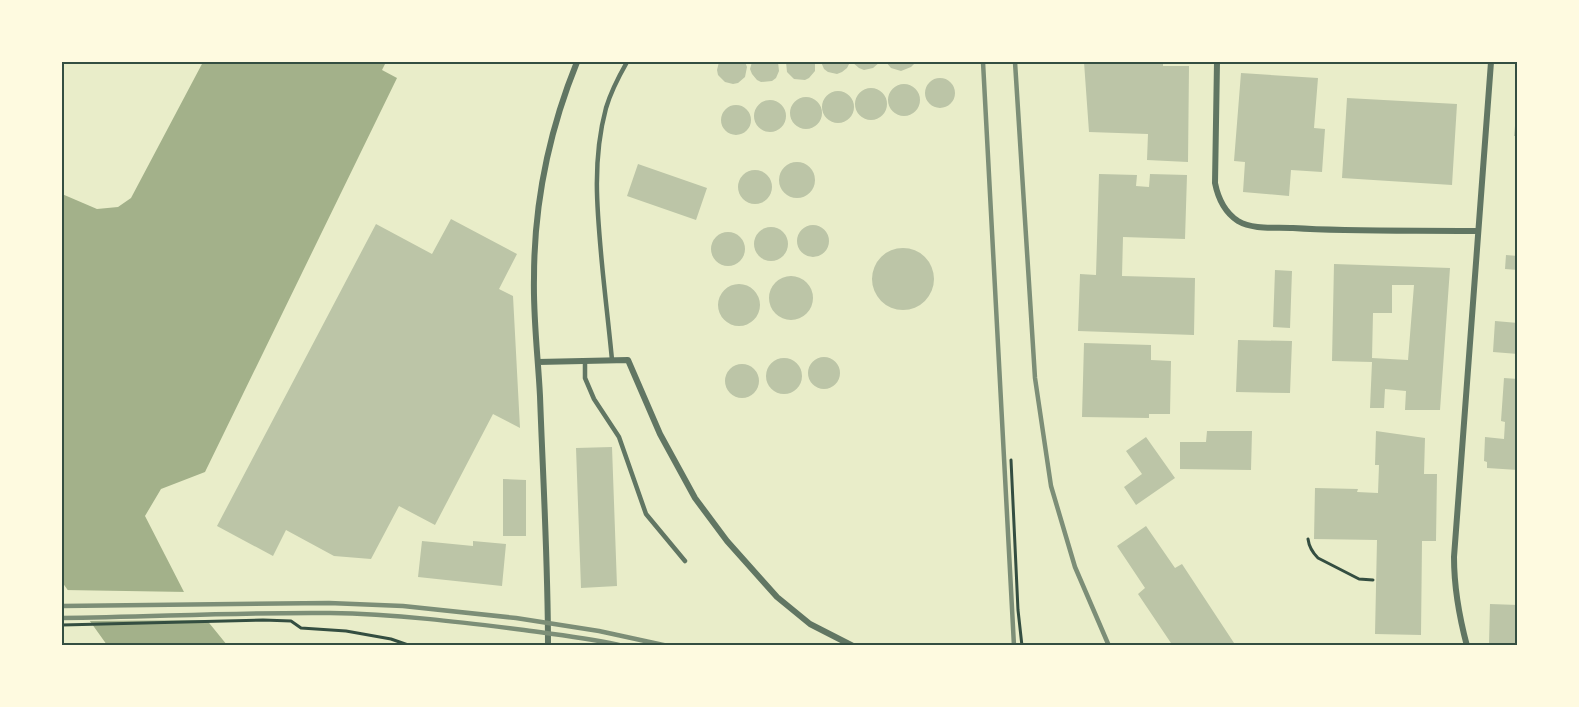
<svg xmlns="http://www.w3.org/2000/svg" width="1579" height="707" font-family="'Space Grotesk',sans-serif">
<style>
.water{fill:#a3b18a}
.pier{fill:#e9edc9}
.building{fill:#bcc5a7;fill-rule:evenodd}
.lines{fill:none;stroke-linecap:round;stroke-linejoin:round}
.path{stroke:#344e41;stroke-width:3}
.service{stroke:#617663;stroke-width:4.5}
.minor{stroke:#617663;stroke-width:6}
.rail{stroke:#7c8e77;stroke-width:4.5}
.neatline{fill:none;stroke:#344e41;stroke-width:2}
</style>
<rect width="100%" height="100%" fill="#e9edc9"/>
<path class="water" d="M203 62H386L382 70 397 78 205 472 161 489 145 516 184 592 227 645H107L62 582V194L97 209 118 207 131 198Z"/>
<path class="pier" d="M64 590 188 592 210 620 86 621Z"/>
<path class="building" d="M719 62H745L747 67 745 77 738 83 733 84 725 82 718 75 717 70Z
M752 62H778L779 71 776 78 772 81 761 82 757 80 752 74 750 69Z
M786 62H815V71L809 78 805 80 794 79 787 72Z
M821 62H850L847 68 842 72 837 74 828 72 824 69Z
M852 62H880L873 68 864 70 859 68Z
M886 62H916L911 67 901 71 891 68Z
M1084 62H1163V66H1189L1188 162 1147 160 1148 134 1089 132Z
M1241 73 1318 78 1314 128 1325 129 1322 172 1291 170 1289 196 1243 192 1245 162 1234 161Z
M925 93a15 15 0 1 1 30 0a15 15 0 1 1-30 0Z
M888 100a16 16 0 1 1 32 0a16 16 0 1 1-32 0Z
M855 104a16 16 0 1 1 32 0a16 16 0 1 1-32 0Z
M822 107a16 16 0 1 1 32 0a16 16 0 1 1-32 0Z
M790 113a16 16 0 1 1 32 0a16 16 0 1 1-32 0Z
M1347 98 1457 104 1452 185 1342 178Z
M754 116a16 16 0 1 1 32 0a16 16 0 1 1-32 0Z
M721 120a15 15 0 1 1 30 0a15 15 0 1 1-30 0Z
M1516 116H1518V136H1514Z
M779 180a18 18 0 1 1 36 0a18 18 0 1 1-36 0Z
M638 164 707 188 696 220 627 196Z
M738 187a17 17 0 1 1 34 0a17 17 0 1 1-34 0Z
M1099 174 1137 175 1136 186 1149 187 1150 174 1187 175 1185 239 1123 237 1122 276 1195 278 1194 335 1078 331 1080 274 1096 275Z
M451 219 517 254 499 289 513 296 520 428 493 414 435 525 399 506 371 559 334 556 286 530 273 556 217 526 376 224 432 254Z
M797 241a16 16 0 1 1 32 0a16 16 0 1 1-32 0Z
M754 244a17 17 0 1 1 34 0a17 17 0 1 1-34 0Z
M711 249a17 17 0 1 1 34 0a17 17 0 1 1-34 0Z
M872 279a31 31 0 1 1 62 0a31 31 0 1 1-62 0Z
M1506 255 1518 256V270L1505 269Z
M1334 264 1450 268 1440 410H1405L1406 391 1385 389 1384 408H1370L1372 362 1332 361ZM1392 285H1414L1408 360 1372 358 1373 313H1392Z
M1275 270 1292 271 1290 328 1273 327Z
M769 298a22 22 0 1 1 44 0a22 22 0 1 1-44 0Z
M718 305a21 21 0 1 1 42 0a21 21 0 1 1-42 0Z
M1495 321 1518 323V354L1493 352Z
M1238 340 1292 341 1290 393 1236 392Z
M1084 343 1151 345V360L1171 361 1170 414H1149V418L1082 417Z
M808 373a16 16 0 1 1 32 0a16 16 0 1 1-32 0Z
M766 376a18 18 0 1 1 36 0a18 18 0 1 1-36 0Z
M725 381a17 17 0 1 1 34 0a17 17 0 1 1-34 0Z
M1504 378 1518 379V470L1487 468V462L1484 461 1485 437 1504 439 1505 422 1501 421Z
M1207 431H1252L1251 470 1180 469V442H1206Z
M1376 431 1425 438 1424 474H1437L1436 541H1422L1421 635 1375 634 1377 540 1314 539 1315 488 1358 489 1357 492 1378 493 1379 465H1375Z
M1146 437 1175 478 1136 505 1124 487 1142 474 1126 451Z
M612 447 617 586 581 588 576 448Z
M503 479 526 480V536H503Z
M1146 526 1175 568 1182 564 1236 646H1173L1138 594 1145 588 1117 546Z
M422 541 473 546V541L506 544 502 586 418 577Z
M1490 604 1518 605V645L1489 644Z"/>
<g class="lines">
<path class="path" d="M1011 460 1018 610 1022 646
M1308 539C1309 547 1312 552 1318 558L1359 579 1373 580
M62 625 263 620 291 621 301 628 346 631 391 639 411 646"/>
<path class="service" d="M612 360C609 328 605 296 602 264 597 211 592 160 606 108 611 91 619 76 627 62
M585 361V378L594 399 619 437 646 514 685 561"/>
<path class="minor" d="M1217 62 1215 183C1218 198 1224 212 1238 221 1253 230 1276 227 1293 228 1355 232 1417 230 1478 231
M538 362 628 360 660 434 695 498 727 541 777 597 810 624 853 646
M548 646C548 562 543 479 540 396 538 357 533 317 534 278 534 203 549 131 577 62
M1467 646C1459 616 1454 588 1454 557L1491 62"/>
<path class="rail" d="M983 62 1014 646
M1015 62 1035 378 1051 486 1075 567 1109 646
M62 606 329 603 403 606 516 618 599 631 668 646
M62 618C151 617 240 612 330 613 395 614 460 622 524 630 558 635 591 638 623 646"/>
</g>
<rect width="1579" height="707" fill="none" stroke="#fefae0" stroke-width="126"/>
<rect x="63" y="63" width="1453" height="581" class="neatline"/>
</svg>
